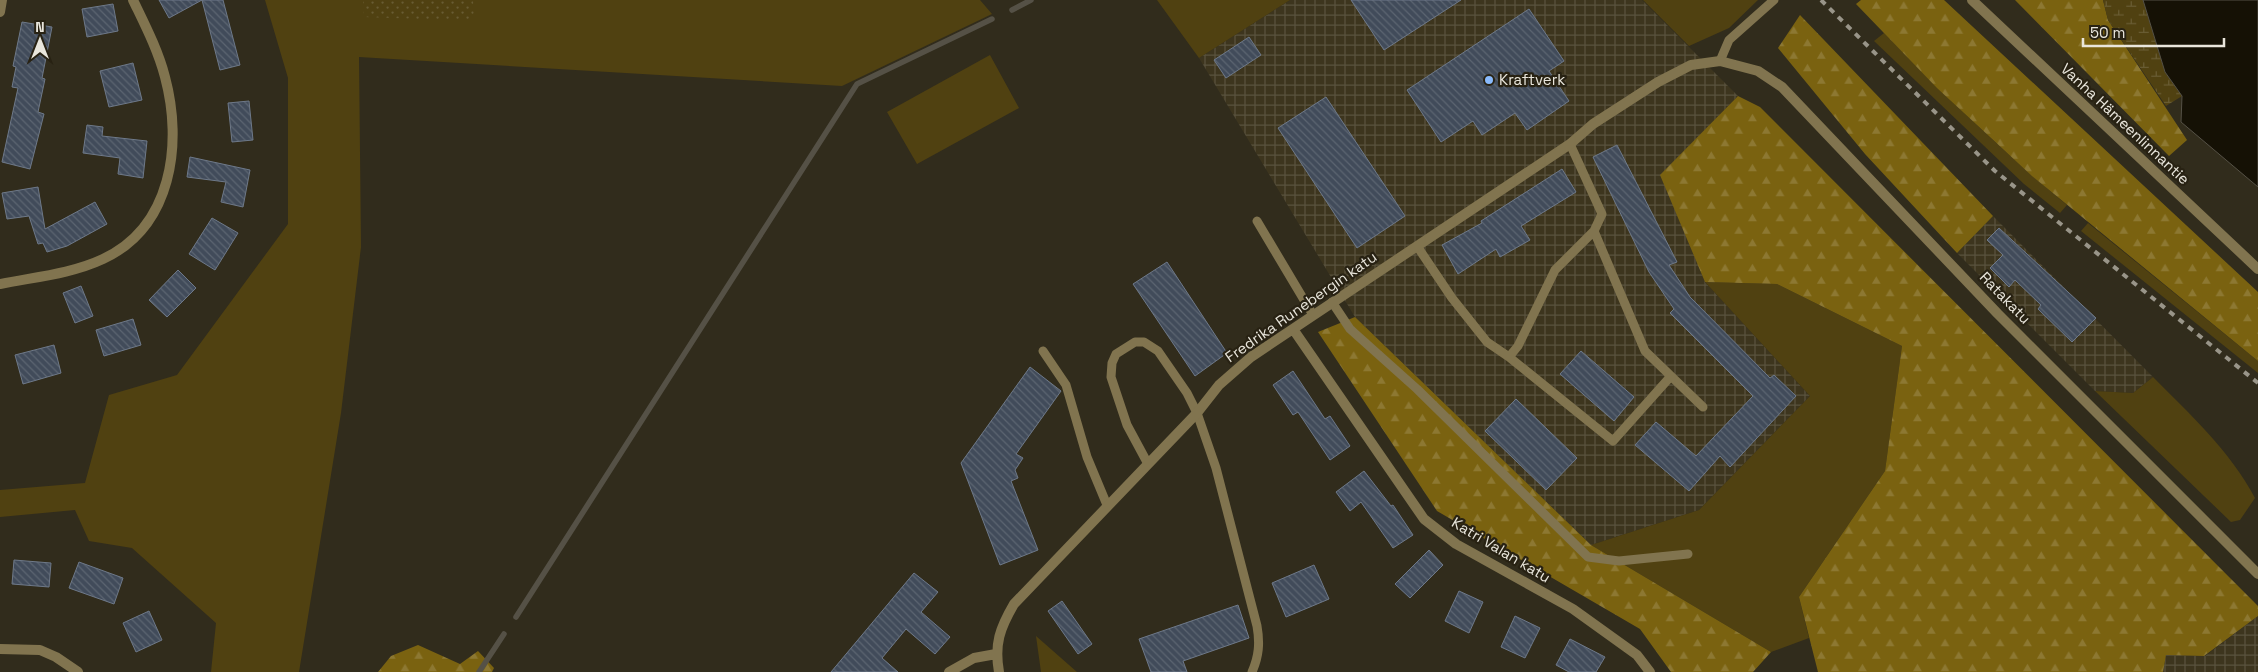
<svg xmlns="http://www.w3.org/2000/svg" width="2258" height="672" font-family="'Space Grotesk',sans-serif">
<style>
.industrial{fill:url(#industrial-grid)}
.green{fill:#504111}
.forest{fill:url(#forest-firs)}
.wetland{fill:url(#wetland-marsh)}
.park{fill:url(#park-dots)}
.water{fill:#151105;stroke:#555146}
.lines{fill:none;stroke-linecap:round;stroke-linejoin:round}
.stream{stroke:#555146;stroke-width:5.5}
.building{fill:url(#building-back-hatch);stroke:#6e7989}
.service{stroke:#81744f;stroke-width:9}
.minor{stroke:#81744f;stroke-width:10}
.tertiary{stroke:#81744f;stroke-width:10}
.rail{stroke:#999589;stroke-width:4;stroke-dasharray:6 6;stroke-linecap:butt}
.poi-dot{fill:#89bafc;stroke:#282213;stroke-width:2}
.labels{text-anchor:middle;stroke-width:4.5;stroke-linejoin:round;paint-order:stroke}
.poi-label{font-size:15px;fill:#e9e6dc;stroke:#282213;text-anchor:start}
.street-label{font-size:15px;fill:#e9e6dc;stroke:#282213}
</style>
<defs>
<pattern id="industrial-grid" width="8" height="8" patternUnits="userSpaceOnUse" patternTransform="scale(1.25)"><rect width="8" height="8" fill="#3d351e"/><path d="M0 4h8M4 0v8" fill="none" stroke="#59523e"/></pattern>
<pattern id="forest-firs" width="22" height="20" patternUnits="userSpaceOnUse" patternTransform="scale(1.25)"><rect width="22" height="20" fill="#7a6210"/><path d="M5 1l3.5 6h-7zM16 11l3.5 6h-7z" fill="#8d7832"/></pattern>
<pattern id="wetland-marsh" width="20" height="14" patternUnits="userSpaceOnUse" patternTransform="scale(1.25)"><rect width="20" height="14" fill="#504111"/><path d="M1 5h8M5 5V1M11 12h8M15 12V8" fill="none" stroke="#695c33"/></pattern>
<pattern id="park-dots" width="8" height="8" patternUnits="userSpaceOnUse" patternTransform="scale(1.25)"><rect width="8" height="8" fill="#504111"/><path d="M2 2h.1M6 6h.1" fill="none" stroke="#695c33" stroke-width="1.8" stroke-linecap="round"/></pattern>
<pattern id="building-back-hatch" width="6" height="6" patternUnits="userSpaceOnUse" patternTransform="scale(1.25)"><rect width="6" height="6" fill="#414b5a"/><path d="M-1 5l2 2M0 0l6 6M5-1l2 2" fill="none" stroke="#5c6571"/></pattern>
</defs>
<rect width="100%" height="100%" fill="#312c1c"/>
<path class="industrial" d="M1290 0H1642L1738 96 1661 175 1705 282 1810 396 1699 510 1591 545 1355 317 1199 58Z
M1993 216 2153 377 2133 393 2095 391 1957 253Z
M2258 616V672H2163L2166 655 2205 656Z"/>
<path class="green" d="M265 0H980L992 14 842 86 359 57 361 247 341 413 299 672H211L216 623 132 548 89 541 75 510 0 517V490L85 483 109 395 177 375 288 224V78Z
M1157 0H1290L1199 58Z
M1643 0H1758L1729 28 1689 46Z
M1884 33C1942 93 2002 151 2067 205L2060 213 2024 184 1874 41Z
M990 55 1019 108 917 164 887 112Z
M2088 223 2258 361V373L2081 231Z
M1705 282 1777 284 1902 346 1885 471 1799 597 1809 638 1771 652 1591 545 1699 510 1810 396Z
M2153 377C2190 414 2230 451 2255 498L2240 520 2231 522 2095 391 2133 393Z
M1036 636 1077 672H1041Z"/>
<path class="forest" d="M1861 0H1944L2258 292V361L2032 176 1937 88 1856 4Z
M2015 0H2103L2108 20 2187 140 2169 156Z
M1800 15 1993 216 1957 253 1865 154 1778 48Z
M1738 96 1760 107 2258 606V616L2204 656 2166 655 2163 672H1818L1799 597 1885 471 1902 346 1777 284 1705 282 1660 175Z
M1355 317 1591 545 1771 652 1753 672H1671L1640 629 1437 511 1318 332Z
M418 645 460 664 478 651 494 668 492 672H378L391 656Z"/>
<path class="wetland" d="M2103 0H2143L2165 72 2182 96 2166 106 2108 20Z"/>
<path class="park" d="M363 0H473L474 21 364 17Z"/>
<path class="water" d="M2143 0H2258V187L2181 122 2182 96 2165 72Z"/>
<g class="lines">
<path class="stream" d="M1012 10 1031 0
M516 617 857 84 992 19
M479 672 504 634"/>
</g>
<path class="building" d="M159 0H223L240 65 220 70 202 0 169 18Z
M1351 0H1461L1384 50Z
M113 4 118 31 87 37 82 9Z
M1529 9 1564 61 1549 71 1569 101 1527 130 1515 113 1482 135 1473 121 1441 142 1407 90Z
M22 22 52 27 42 78 45 79 38 112 44 114 30 169 2 162 18 88 12 87 16 67 13 66Z
M1249 37 1261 55 1226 78 1214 60Z
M133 63 142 100 109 107 100 71Z
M1326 97 1405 216 1357 248 1278 128Z
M249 101 253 140 232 142 228 103Z
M87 125 103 127 102 136 147 141 143 178 118 174 120 158 83 153Z
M1617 145 1677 262 1669 265 1690 297 1770 378 1774 375 1796 396 1730 467 1720 456 1689 491 1635 445 1656 422 1696 456 1753 396 1670 313 1674 309 1649 272 1593 157Z
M190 157 250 170 243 207 221 202 226 182 187 177Z
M1562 169 1576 192 1521 226 1530 240 1500 257 1496 249 1458 274 1442 245 1482 223 1481 221Z
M38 187 45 229 95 202 107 224 67 246 47 252 43 243 38 244 29 216 7 219 2 193Z
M212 218 238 233 215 270 189 254Z
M1999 228 2096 318 2072 342 2038 309 2041 305 2015 280 2009 287 1990 268 2003 255 1987 240Z
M1167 262 1227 353 1195 376 1133 284Z
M178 270 196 288 167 317 149 300Z
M81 286 93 316 75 323 63 293Z
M133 319 141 345 104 356 96 330Z
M54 345 61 373 23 384 15 355Z
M1581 351 1634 397 1614 421 1560 374Z
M1030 367 1061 391 1016 454 1023 458 1015 470 1018 478 1011 481 1038 550 1000 565 961 463Z
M1293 371 1325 419 1330 416 1350 446 1330 460 1298 412 1293 415 1273 385Z
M1516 399 1577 458 1546 490 1485 431Z
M1364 471 1391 506 1393 505 1413 535 1393 548 1361 502 1350 511 1336 492Z
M1429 550 1443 565 1410 598 1395 584Z
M14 560 51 563 49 587 12 584Z
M79 562 123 578 114 604 69 588Z
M1314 565 1329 599 1286 617 1272 583Z
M914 573 938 592 921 612 950 637 935 654 906 629 882 658 898 672H831Z
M1459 591 1483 602 1469 633 1445 621Z
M1062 601 1092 644 1078 654 1048 611Z
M1238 605 1249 638 1183 661 1187 672H1151L1139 639Z
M149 611 162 640 136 652 123 623Z
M1515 616 1540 628 1525 658 1501 647Z
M1570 639 1605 657 1596 672H1569L1556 665Z"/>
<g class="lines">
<path class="service" d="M1720 61 1729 40 1774 0
M1257 221 1313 315
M1594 231 1645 351 1703 407
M1417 246 1452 298 1487 342 1509 357 1518 346 1555 270 1594 231 1602 214 1570 144
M1332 302 1350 329 1417 389 1588 557 1619 561 1688 554
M1043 351 1066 385 1087 457 1107 505
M1509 357 1613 441 1671 376
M1148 464 1127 425 1111 377 1112 363 1116 354 1135 342H1144L1158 351 1187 393 1197 413 1216 468 1257 626C1260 643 1259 656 1252 672"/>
<path class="minor" d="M0 12 2 0
M0 284C34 277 71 274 103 259 172 227 183 144 165 77 158 50 145 25 133 0
M1293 329 1424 519 1456 544 1573 609 1637 655 1650 672
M0 649 40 650 56 657 78 672
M949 672 974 658 996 654
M999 672C994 644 1000 628 1014 604L1197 413 1219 385 1251 357 1570 144 1593 124 1658 82 1691 65 1720 61 1758 71 1782 87 1998 314 2258 574"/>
<path class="tertiary" d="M1972 0 2258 269"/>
<path class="rail" d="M1821 0 1995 171 2258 383"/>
</g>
<circle class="poi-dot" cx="1489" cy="80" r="5"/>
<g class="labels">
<g class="poi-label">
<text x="1499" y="85">Kraftverk</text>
</g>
<g class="street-label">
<text transform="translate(2125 124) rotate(43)" y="5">Vanha Hämeenlinnantie</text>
<text transform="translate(2005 298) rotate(46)" y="5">Ratakatu</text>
<text transform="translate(1301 307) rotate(-35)" y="5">Fredrika Runebergin katu</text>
<text transform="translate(1501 550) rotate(31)" y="5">Katri Valan katu</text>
</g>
</g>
<g transform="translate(40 40)" stroke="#282213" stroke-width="4" paint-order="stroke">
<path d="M0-4L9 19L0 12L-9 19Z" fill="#e9e6dc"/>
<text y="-8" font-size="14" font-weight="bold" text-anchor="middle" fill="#e9e6dc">N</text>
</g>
<path d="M2083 38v8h141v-8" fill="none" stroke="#e9e6dc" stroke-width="2.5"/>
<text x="2090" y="38" font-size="15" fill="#e9e6dc" stroke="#282213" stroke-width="4" paint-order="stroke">50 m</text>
</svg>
